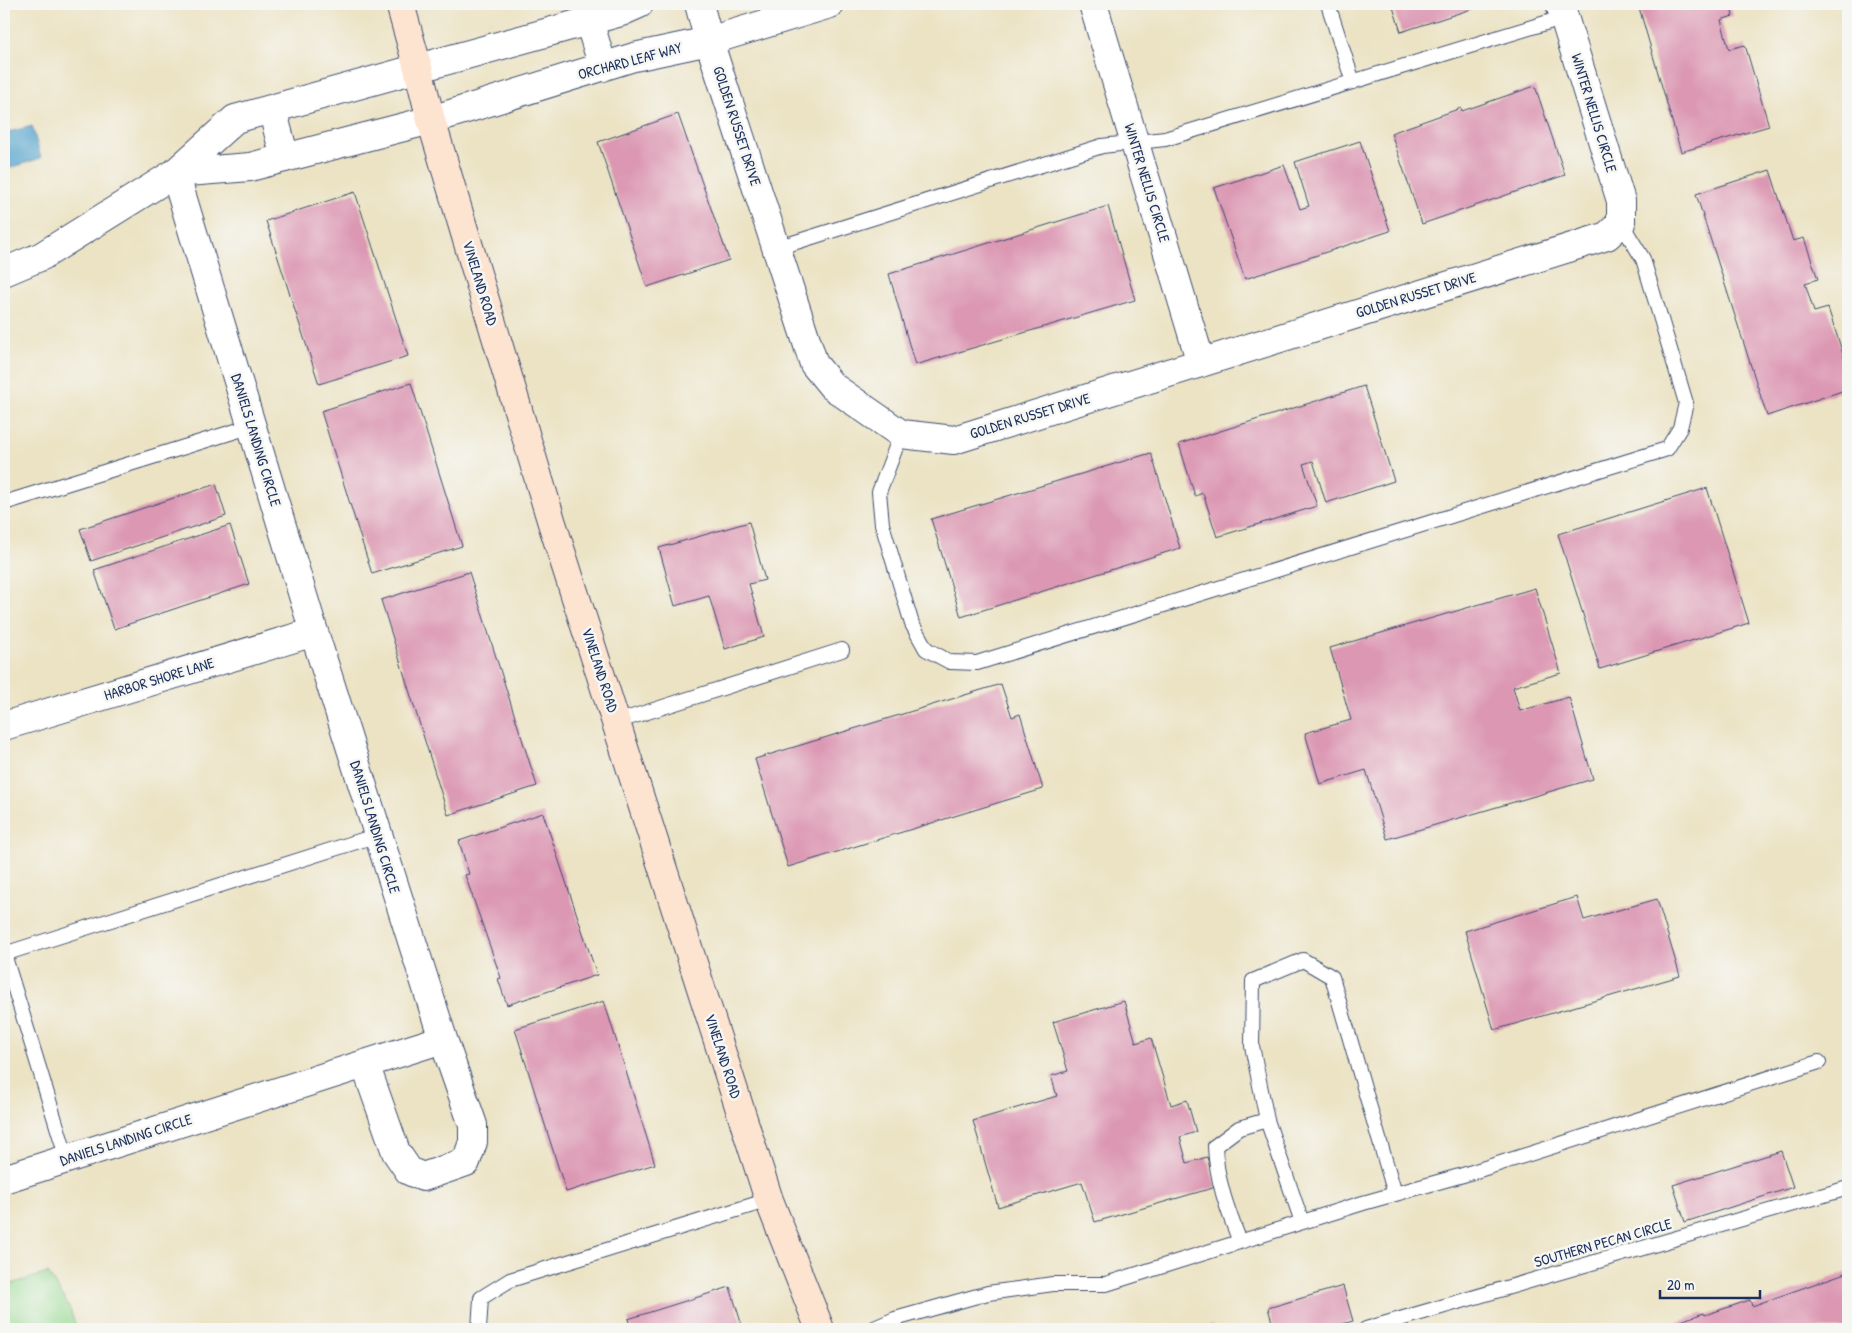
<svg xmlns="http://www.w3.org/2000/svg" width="1852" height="1333" font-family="'Patrick Hand',sans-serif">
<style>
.green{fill:#97da92;stroke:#598478}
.water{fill:#52a3cd;stroke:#366996}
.building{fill:#dc98b3}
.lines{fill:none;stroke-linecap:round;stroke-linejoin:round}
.lane-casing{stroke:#3a4a6d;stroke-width:16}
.street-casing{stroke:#3a4a6d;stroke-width:30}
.secondary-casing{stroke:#3a4a6d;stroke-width:30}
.lane{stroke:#fff;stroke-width:14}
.street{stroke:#fff;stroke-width:28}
.secondary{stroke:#fde4d1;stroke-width:28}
.labels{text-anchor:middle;stroke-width:5;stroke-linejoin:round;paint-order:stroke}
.street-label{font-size:15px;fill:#1b2f5e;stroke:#f6f6f2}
</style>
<rect width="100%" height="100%" fill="#f6f6f2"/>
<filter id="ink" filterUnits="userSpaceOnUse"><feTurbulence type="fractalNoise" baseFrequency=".02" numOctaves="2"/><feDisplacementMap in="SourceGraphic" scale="10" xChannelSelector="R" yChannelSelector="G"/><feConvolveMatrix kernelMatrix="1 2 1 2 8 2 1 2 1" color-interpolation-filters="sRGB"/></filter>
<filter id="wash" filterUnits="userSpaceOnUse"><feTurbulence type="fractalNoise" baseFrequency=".0096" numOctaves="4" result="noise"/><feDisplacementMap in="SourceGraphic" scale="20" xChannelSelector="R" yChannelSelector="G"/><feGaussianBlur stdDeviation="1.12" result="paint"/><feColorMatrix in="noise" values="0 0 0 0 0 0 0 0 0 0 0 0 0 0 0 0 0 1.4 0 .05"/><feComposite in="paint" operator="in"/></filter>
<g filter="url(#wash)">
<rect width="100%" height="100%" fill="#ece3c4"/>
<path class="green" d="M48 1273 69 1307 77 1329H4V1286Z"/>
<path class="water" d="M32 126 41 158 4 170V133Z"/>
<g id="blocks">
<path class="building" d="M1392 4H1487L1401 32Z
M1638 4H1730L1733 16 1721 20 1729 49 1745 45 1769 126 1681 152Z
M1535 86 1565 175 1422 224 1391 133 1461 108 1462 111Z
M678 114 729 260 647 287 598 142Z
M1360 141 1390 231 1245 279 1214 188 1284 165 1300 209 1309 206 1295 162Z
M1770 170 1793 241 1804 238 1818 279 1805 283 1814 312 1828 308 1848 369V389L1767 416 1696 194Z
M355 192 408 356 319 384 266 221Z
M1108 206 1135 300 915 365 889 274Z
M411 383 462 546 372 574 321 411Z
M1364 386 1394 481 1326 503 1313 461 1303 464 1317 506 1217 537 1203 493 1195 496 1179 444Z
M1151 453 1180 548 961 617 931 519Z
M216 484 226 516 91 561 80 529Z
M1707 488 1749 623 1600 669 1558 534Z
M749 522 765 580 749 584 764 637 725 649 709 596 675 606 659 548Z
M230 525 249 584 114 629 94 570Z
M469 572 537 786 448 815 381 600Z
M1535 588 1561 673 1513 687 1520 711 1569 697 1593 779 1387 839 1366 770 1320 784 1305 733 1351 720 1330 648Z
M1001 684 1012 717 1020 714 1043 789 788 867 755 759Z
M543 813 597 975 507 1005 498 979 501 978 465 875 469 874 459 841Z
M1577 897 1584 920 1657 899 1680 976 1494 1030 1465 931Z
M604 1001 655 1164 566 1192 515 1029Z
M1124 1001 1136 1043 1151 1038 1171 1105 1187 1100 1196 1132 1180 1137 1187 1163 1207 1157 1216 1187 1095 1222 1082 1182 998 1207 973 1121 1057 1096 1051 1076 1068 1071 1053 1022Z
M1781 1151 1793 1187 1685 1222 1673 1185Z
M1848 1272V1329H1656L1704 1313 1705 1315 1750 1300 1752 1306Z
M1343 1286 1353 1321 1325 1329H1274L1268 1308Z
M730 1287 743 1329H631L628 1319Z
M1212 1325 1213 1329H1199Z"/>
</g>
</g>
<g filter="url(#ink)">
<use href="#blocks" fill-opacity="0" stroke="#3a4a6d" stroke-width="1"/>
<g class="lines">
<defs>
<path id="lane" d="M1328 4 1353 82
M777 248 1102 146 1165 139 1565 17
M901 434 879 492 882 524 912 624 926 649 950 662 977 663 1667 449 1680 428 1686 403 1643 259 1621 223
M4 503 252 426
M616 722 842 650
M4 954 378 835
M4 954 67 1159
M1267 1120 1252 1046 1253 981 1303 960 1332 977 1395 1194
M1240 1242C1228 1211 1216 1179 1215 1146L1239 1128 1267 1120 1302 1222
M479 1329 481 1298 510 1280 769 1200
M872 1329 895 1319 988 1293 1053 1284H1106L1363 1203 1463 1175 1819 1062
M1366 1329 1848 1188"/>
<path id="street" d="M699 4 709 41 814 364 832 386 901 434 954 440 1607 236 1621 223V201L1560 4
M1093 4 1201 363
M589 21 603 67
M272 109 285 158
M175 173 250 167 431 120 634 57 709 41 830 4
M4 272 42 256 175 173 235 119 621 12 639 4
M4 726 314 632
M365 1064 396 1152 409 1171 423 1177 466 1162 473 1142V1125L443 1039
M4 1179 443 1039 314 632 175 173"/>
<path id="secondary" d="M400 4 418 68 431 120 551 520 769 1200 820 1329"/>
</defs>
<use href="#lane" class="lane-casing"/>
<use href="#street" class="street-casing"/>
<use href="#secondary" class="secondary-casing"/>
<use href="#lane" class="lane"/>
<use href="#street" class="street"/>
<use href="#secondary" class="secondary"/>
</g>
</g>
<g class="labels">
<g class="street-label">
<text transform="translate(630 61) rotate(-15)" y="5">ORCHARD LEAF WAY</text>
<text transform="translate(1594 113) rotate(73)" y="5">WINTER NELLIS CIRCLE</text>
<text transform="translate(737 126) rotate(72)" y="5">GOLDEN RUSSET DRIVE</text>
<text transform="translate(1147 183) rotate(73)" y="5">WINTER NELLIS CIRCLE</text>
<text transform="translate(480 283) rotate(73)" y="5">VINELAND ROAD</text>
<text transform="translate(1416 295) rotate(-17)" y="5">GOLDEN RUSSET DRIVE</text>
<text transform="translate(1030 416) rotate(-17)" y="5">GOLDEN RUSSET DRIVE</text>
<text transform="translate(256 440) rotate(73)" y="5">DANIELS LANDING CIRCLE</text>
<text transform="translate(600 670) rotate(72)" y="5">VINELAND ROAD</text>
<text transform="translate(159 679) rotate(-17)" y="5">HARBOR SHORE LANE</text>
<text transform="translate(375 827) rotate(73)" y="5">DANIELS LANDING CIRCLE</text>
<text transform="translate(723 1056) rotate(72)" y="5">VINELAND ROAD</text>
<text transform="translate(126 1140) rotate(-18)" y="5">DANIELS LANDING CIRCLE</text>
<text transform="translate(1603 1243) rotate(-16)" y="5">SOUTHERN PECAN CIRCLE</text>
</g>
</g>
<rect width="1852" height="1333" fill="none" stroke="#f6f6f2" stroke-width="20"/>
<path d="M1660 1290v8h100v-8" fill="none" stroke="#1b2f5e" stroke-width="2.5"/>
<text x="1667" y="1290" font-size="15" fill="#1b2f5e" stroke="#f6f6f2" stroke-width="4" paint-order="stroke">20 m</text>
</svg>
